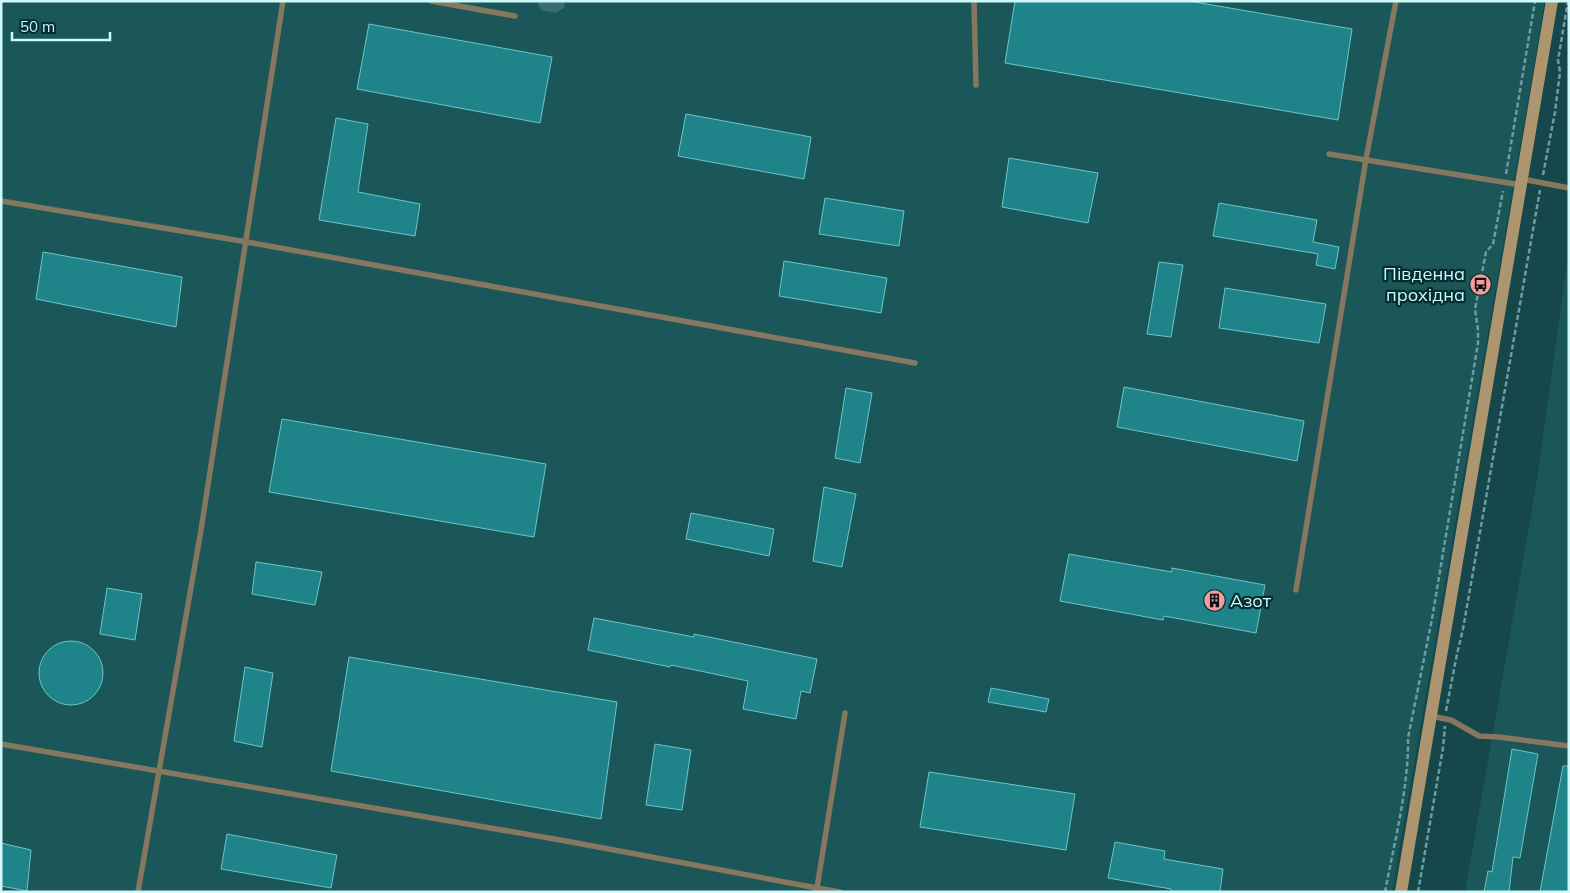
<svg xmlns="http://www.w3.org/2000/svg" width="1570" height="893" font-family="Mulish,sans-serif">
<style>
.built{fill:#1b5659}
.green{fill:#376e70}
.building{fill:#1f8489;stroke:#6ac6ca}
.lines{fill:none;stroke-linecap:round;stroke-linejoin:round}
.path{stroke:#6e9c9f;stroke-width:2.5;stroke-dasharray:5 2.5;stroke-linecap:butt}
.lane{stroke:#86775f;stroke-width:5.5}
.secondary{stroke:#ad956f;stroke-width:12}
.labels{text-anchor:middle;stroke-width:4.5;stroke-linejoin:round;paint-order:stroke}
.poi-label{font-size:18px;fill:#cef9fb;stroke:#032d2f;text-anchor:end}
</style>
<rect width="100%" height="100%" fill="#16484b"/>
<path class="built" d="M1 1H1545L1392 892H1Z
M1569 250V892H1465L1536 486Z"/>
<path class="green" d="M537 1H565L564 8 555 13 541 10Z"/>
<path class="building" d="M1015 1H1189L1352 29 1338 120 1005 63Z
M369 24 552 57 540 123 357 89Z
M686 114 811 137 804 179 678 156Z
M336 118 368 124 358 192 420 204 415 236 319 220Z
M1009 158 1098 173 1088 223 1002 207Z
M825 198 904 211 899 246 819 234Z
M1219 203 1317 220 1313 242 1339 247 1335 269 1316 265 1318 254 1213 236Z
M43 252 182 277 176 327 36 299Z
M784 261 887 278 881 313 779 296Z
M1159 262 1183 265 1171 337 1147 334Z
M1225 288 1326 304 1319 343 1219 328Z
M1124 387 1304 421 1297 461 1117 427Z
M846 388 872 393 860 463 835 458Z
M282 419 546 464 534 537 269 492Z
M824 487 856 494 842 567 813 561Z
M691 513 774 529 769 556 686 539Z
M1069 554 1172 572V568L1265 585 1256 633 1164 616 1163 620 1060 601Z
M256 562 322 572 315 605 252 594Z
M107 588 142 594 135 640 100 634Z
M594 618 694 637V634L817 659 810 693 801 691 796 719 743 709 748 681 671 665 670 667 588 650Z
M39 673a32 32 0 1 1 64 0a32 32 0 1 1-64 0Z
M349 657 617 702 601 819 331 771Z
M245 667 273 673 262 747 234 741Z
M991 688 1049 699 1046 712 988 702Z
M655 744 691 750 682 810 646 805Z
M1512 749 1538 754 1520 858 1513 857 1509 892H1484L1488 871 1492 872Z
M1563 766H1569V892H1540Z
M929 772 1075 794 1066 850 920 827Z
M227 834 337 855 331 888 221 869Z
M1115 842 1165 851 1164 859 1223 869 1220 892H1171V889L1108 878Z
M1 843 31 850 27 891 1 886Z"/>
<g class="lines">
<path class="path" d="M1506 174 1535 1
M1543 175 1555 112 1560 72 1558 60 1568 1
M1446 711 1457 654 1463 629 1540 190
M1385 892C1394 844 1409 786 1408 738L1432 619 1478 343V330L1475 309 1486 252 1493 244 1503 191
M1418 892 1443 748 1445 726"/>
<path class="lane" d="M431 1 515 16
M974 1 976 85
M1329 154 1521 185
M1522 179 1569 188
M1 201 247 242 915 363
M1296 590 1366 159 1396 1
M1431 716 1451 720 1479 736 1499 737 1569 746
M1 744 566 841 817 888 845 713
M138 892 201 530 283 1
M816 892 817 888 840 892"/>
<path class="secondary" d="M1401 892 1552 1"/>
</g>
<defs>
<symbol id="bus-disc" viewBox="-11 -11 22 22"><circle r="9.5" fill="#f59b9b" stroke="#032d2f"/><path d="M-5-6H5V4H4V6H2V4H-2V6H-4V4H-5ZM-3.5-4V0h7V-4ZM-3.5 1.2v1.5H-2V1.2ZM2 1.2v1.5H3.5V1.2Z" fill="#111"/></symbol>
<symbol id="building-disc" viewBox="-11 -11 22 22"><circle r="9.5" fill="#f59b9b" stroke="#032d2f"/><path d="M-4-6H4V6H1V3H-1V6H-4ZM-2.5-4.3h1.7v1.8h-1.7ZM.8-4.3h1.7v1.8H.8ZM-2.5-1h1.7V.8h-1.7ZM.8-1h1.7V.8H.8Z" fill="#111"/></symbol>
</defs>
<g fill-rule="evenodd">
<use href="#bus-disc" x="1468" y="272" width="25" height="25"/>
<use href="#building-disc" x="1202" y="588" width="25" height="25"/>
</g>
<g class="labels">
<g class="poi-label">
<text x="1465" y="280">Південна<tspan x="1465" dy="21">прохідна</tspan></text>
<text x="1230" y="607" text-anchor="start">Азот</text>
</g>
</g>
<rect width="1570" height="893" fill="none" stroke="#cef9fb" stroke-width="5"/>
<path d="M12 32v8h98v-8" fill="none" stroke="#cef9fb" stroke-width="2.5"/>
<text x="20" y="32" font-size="15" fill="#cef9fb" stroke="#032d2f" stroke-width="4" paint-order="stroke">50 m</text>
</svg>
